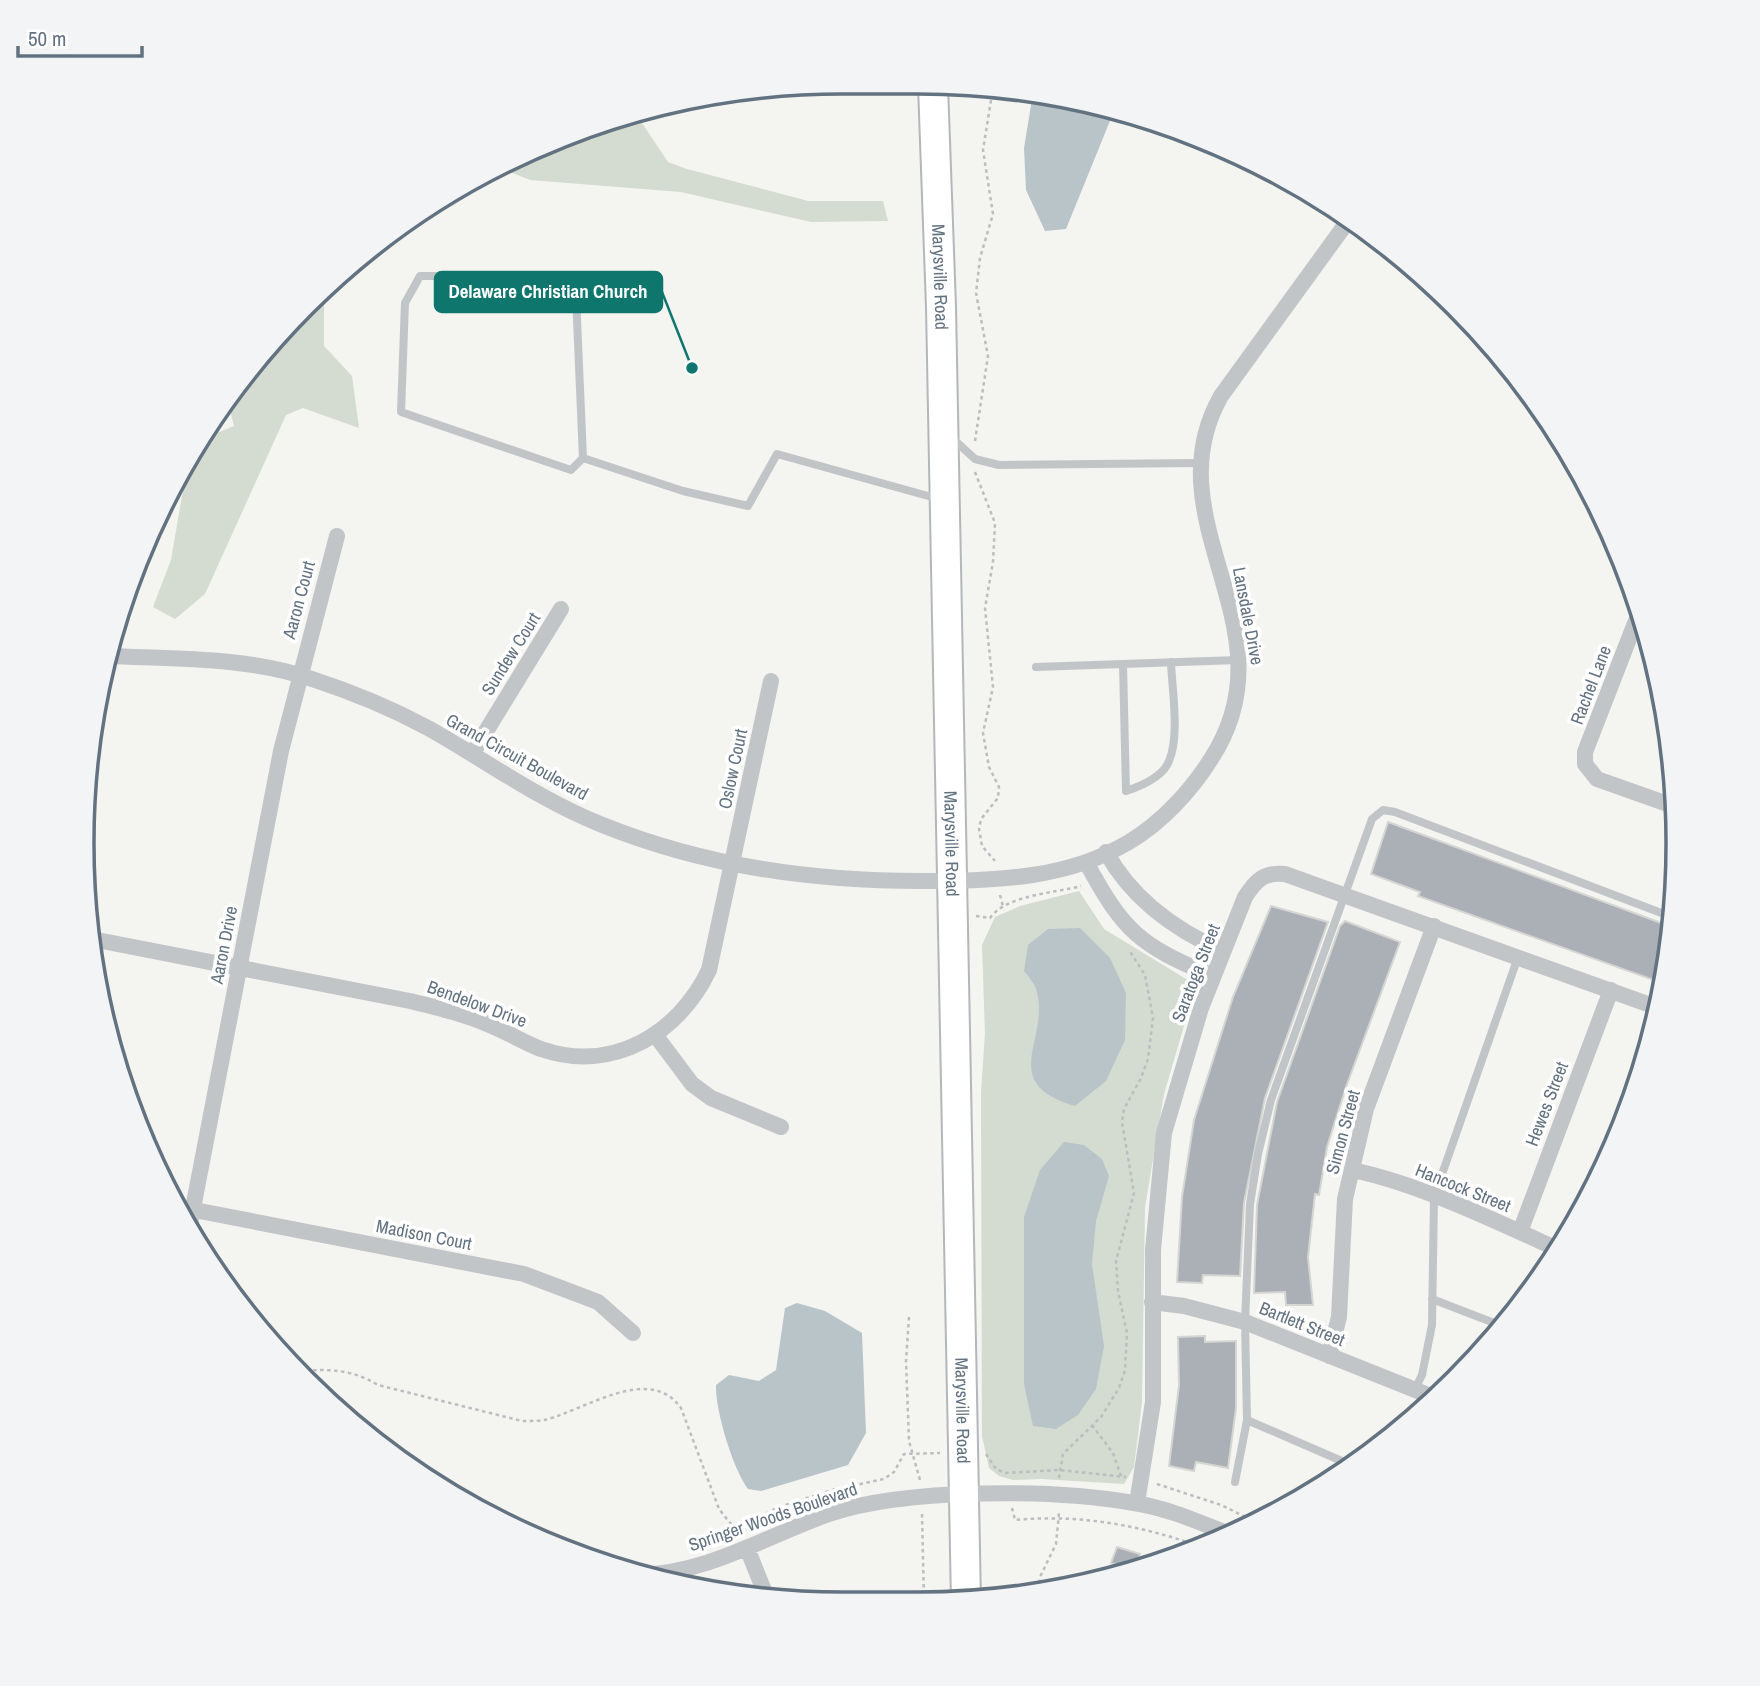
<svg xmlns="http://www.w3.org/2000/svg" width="1760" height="1686" font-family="'Archivo Narrow',sans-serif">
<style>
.green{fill:#d4dbd1}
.water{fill:#b9c4c8}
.building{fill:#aab0b5;stroke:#d5d5d3;stroke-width:2}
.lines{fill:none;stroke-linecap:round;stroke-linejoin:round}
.highway-casing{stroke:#b4b7ba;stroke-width:32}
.path{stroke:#bbbdbf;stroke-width:2.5;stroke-dasharray:3.5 3.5;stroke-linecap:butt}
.lane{stroke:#c1c5c8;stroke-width:8}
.street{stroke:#c1c5c8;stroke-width:16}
.highway{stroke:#fff;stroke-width:28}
.labels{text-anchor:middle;stroke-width:7;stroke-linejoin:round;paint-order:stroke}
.street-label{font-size:18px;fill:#637280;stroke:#fff}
.rim{fill:none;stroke:#637280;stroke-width:3.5}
.leader{fill:none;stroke:#0f766e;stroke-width:2.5}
.callout-dot{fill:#0f766e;stroke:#fff;stroke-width:2.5}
.callout{fill:#0f766e;stroke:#0f766e;stroke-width:2.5}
.callout-label{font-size:19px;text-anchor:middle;font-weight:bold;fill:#fff}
</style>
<rect width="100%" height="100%" fill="#f4f4f0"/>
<path class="green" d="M636 114 668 162 687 169 808 201H883L888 221 811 222 681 192 530 180 502 169 552 140Z
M324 292V346L352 376 359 428 303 408 286 415 205 594 175 619 153 607 171 560 187 467 207 437 234 426 229 406 225 405 271 341Z
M1079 891 1104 929 1196 985 1164 1094 1145 1207 1142 1402 1134 1467 1124 1484 1041 1479 1013 1480 999 1476 989 1468 982 1436 981 1093 985 1033 982 945 995 917 1020 906Z"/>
<path class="water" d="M1033 93 1114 111 1066 229 1045 231 1026 190 1024 148Z
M1080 928 1110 958 1126 993 1125 1040 1106 1081 1075 1106C995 1083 1052 1038 1036 989 1034 983 1028 976 1024 971L1028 945 1048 929Z
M1064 1142 1084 1145 1102 1159 1109 1176 1096 1221 1092 1264 1104 1346 1096 1389 1078 1415 1056 1429 1033 1426 1024 1384V1217L1040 1170Z
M797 1303 825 1311 862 1333 866 1433 848 1465 761 1491 748 1489C733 1469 715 1410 716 1385L729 1375 759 1381 776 1370 785 1308Z"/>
<path class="building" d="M1388 822 1672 927 1662 983 1418 896 1420 892 1371 874Z
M1271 906 1328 922 1265 1098 1244 1203 1240 1276 1203 1275 1202 1283 1177 1282 1182 1197 1194 1120 1233 997Z
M1345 921 1400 942 1346 1087 1327 1147 1319 1195 1315 1194 1308 1257 1313 1305H1286L1285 1292 1254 1293 1257 1205 1277 1102 1340 926Z
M1205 1336V1342L1236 1341V1408L1228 1468 1196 1462 1194 1471 1169 1466 1179 1385 1178 1337Z
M1117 1547 1140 1554 1137 1562 1147 1565 1114 1578 1119 1565 1111 1563Z"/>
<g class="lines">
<defs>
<g id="highway">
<path id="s1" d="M933 86 941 307 966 1602"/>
</g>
</defs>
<use href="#highway" class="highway-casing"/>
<path class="path" d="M975 441 988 356 976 293 980 258 993 214 983 150 993 88
M975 472 995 523 993 562 985 608 993 687 983 733 989 767 999 787 998 798 981 819 979 829 982 846 995 861
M1000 895 1003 906
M976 916 990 918C1006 895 1055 893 1081 886
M909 1317 906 1361 909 1441 920 1480
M299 1371C329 1369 352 1369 378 1385L522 1421C529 1421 537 1421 544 1420 584 1411 649 1363 681 1408L719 1509 734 1528
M1092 1425 1113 1453 1121 1476
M986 1454 996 1469 1005 1473 1059 1470 1126 1477
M1059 1478 1063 1454 1101 1417 1119 1388 1125 1370 1127 1333 1118 1291 1116 1261 1134 1193 1122 1122 1124 1109 1141 1078 1148 1059 1153 1018 1145 975 1129 950
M1157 1484 1221 1505 1258 1523
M1012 1508 1015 1520C1079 1514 1139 1525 1199 1546
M922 1514 924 1602
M735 1529 779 1507 832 1490 884 1479 894 1472 904 1454 940 1453
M1039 1590 1040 1577 1056 1544 1059 1513"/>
<path class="lane" d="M952 438 975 459 999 465 1199 463
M583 458 571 470 401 412 405 303 420 276H558L576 296 583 458 683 491 748 506 777 454 939 499
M1123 664 1126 791C1141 786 1163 777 1169 761 1180 736 1172 689 1171 662
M1036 667 1238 660
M1432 1299 1502 1326
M1415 1389 1422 1375 1432 1325 1434 1197 1518 957
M1247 1420 1351 1465
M1235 1482 1247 1420 1245 1322 1250 1204 1258 1154 1271 1100 1372 819 1383 810 1395 812 1672 917"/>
<path class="street" d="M1639 613 1585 752V764L1597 779 1676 807
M109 656C176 659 248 657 312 679 352 692 391 708 428 728 485 760 538 799 600 824 706 867 816 882 931 881 1000 880 1067 879 1129 842 1161 823 1191 791 1211 759 1296 629 1150 521 1221 396L1348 221
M472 754 561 609
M1106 852C1132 899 1175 930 1223 951
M1086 862C1124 932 1139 945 1213 976
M92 939 410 1001C438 1008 466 1014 492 1026 509 1033 525 1043 541 1049 613 1074 679 1033 709 970L771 681
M656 1036 692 1084 711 1098 781 1127
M1352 1170C1417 1183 1496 1221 1557 1249
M179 1207 524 1274 598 1302 633 1333
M190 1224 281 751 337 536
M1520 1232 1611 990
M1152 1302 1184 1306 1245 1322 1433 1397
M1329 1356 1339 1317 1345 1199 1366 1109 1434 926
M1137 1503 1153 1402V1250L1164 1133 1201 1008 1245 897C1256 880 1264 872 1285 874L1656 1007
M747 1548 767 1598
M638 1575C707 1574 766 1536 829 1514 906 1488 1054 1489 1134 1503 1167 1508 1199 1522 1229 1534"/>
<use href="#highway" class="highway"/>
</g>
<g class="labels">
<g class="street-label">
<text dy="6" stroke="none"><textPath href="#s1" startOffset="191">Marysville Road</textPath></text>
<text transform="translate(299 600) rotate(-75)" y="6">Aaron Court</text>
<text transform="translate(1248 616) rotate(79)" y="6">Lansdale Drive</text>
<text transform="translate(511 654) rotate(-58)" y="6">Sundew Court</text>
<text transform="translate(1591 685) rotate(-69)" y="6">Rachel Lane</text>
<text transform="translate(517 757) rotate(29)" y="6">Grand Circuit Boulevard</text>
<text transform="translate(733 769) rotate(-78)" y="6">Oslow Court</text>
<text dy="6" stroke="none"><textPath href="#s1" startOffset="758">Marysville Road</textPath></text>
<text transform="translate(224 945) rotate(-79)" y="6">Aaron Drive</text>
<text transform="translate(1196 973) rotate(-69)" y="6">Saratoga Street</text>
<text transform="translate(477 1004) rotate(20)" y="6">Bendelow Drive</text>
<text transform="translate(1547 1104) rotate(-69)" y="6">Hewes Street</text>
<text transform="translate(1343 1132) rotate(-75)" y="6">Simon Street</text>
<text transform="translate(1463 1188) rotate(22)" y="6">Hancock Street</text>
<text transform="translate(424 1235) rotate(11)" y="6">Madison Court</text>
<text transform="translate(1302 1324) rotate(22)" y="6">Bartlett Street</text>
<text dy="6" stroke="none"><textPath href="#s1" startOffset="1325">Marysville Road</textPath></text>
<text transform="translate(773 1517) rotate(-19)" y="6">Springer Woods Boulevard</text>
</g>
</g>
<path d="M0 0H1760V1686H0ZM842 94H918A748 748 0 0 1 1666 842V844A748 748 0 0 1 918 1592H842A748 748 0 0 1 94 844V842A748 748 0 0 1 842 94Z" fill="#f3f4f5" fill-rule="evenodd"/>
<path class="rim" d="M842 94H918A748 748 0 0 1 1666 842V844A748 748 0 0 1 918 1592H842A748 748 0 0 1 94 844V842A748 748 0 0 1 842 94Z"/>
<path class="leader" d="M692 368L662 292"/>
<circle class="callout-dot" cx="692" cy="368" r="7"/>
<rect class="callout" x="435" y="272" width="227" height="40" rx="7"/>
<g class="callout-label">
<text x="548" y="298">Delaware Christian Church</text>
</g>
<path d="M18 46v10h124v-10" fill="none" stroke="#637280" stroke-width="3.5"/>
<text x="28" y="46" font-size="21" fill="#637280" stroke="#ffffff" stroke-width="5" paint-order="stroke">50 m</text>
</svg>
